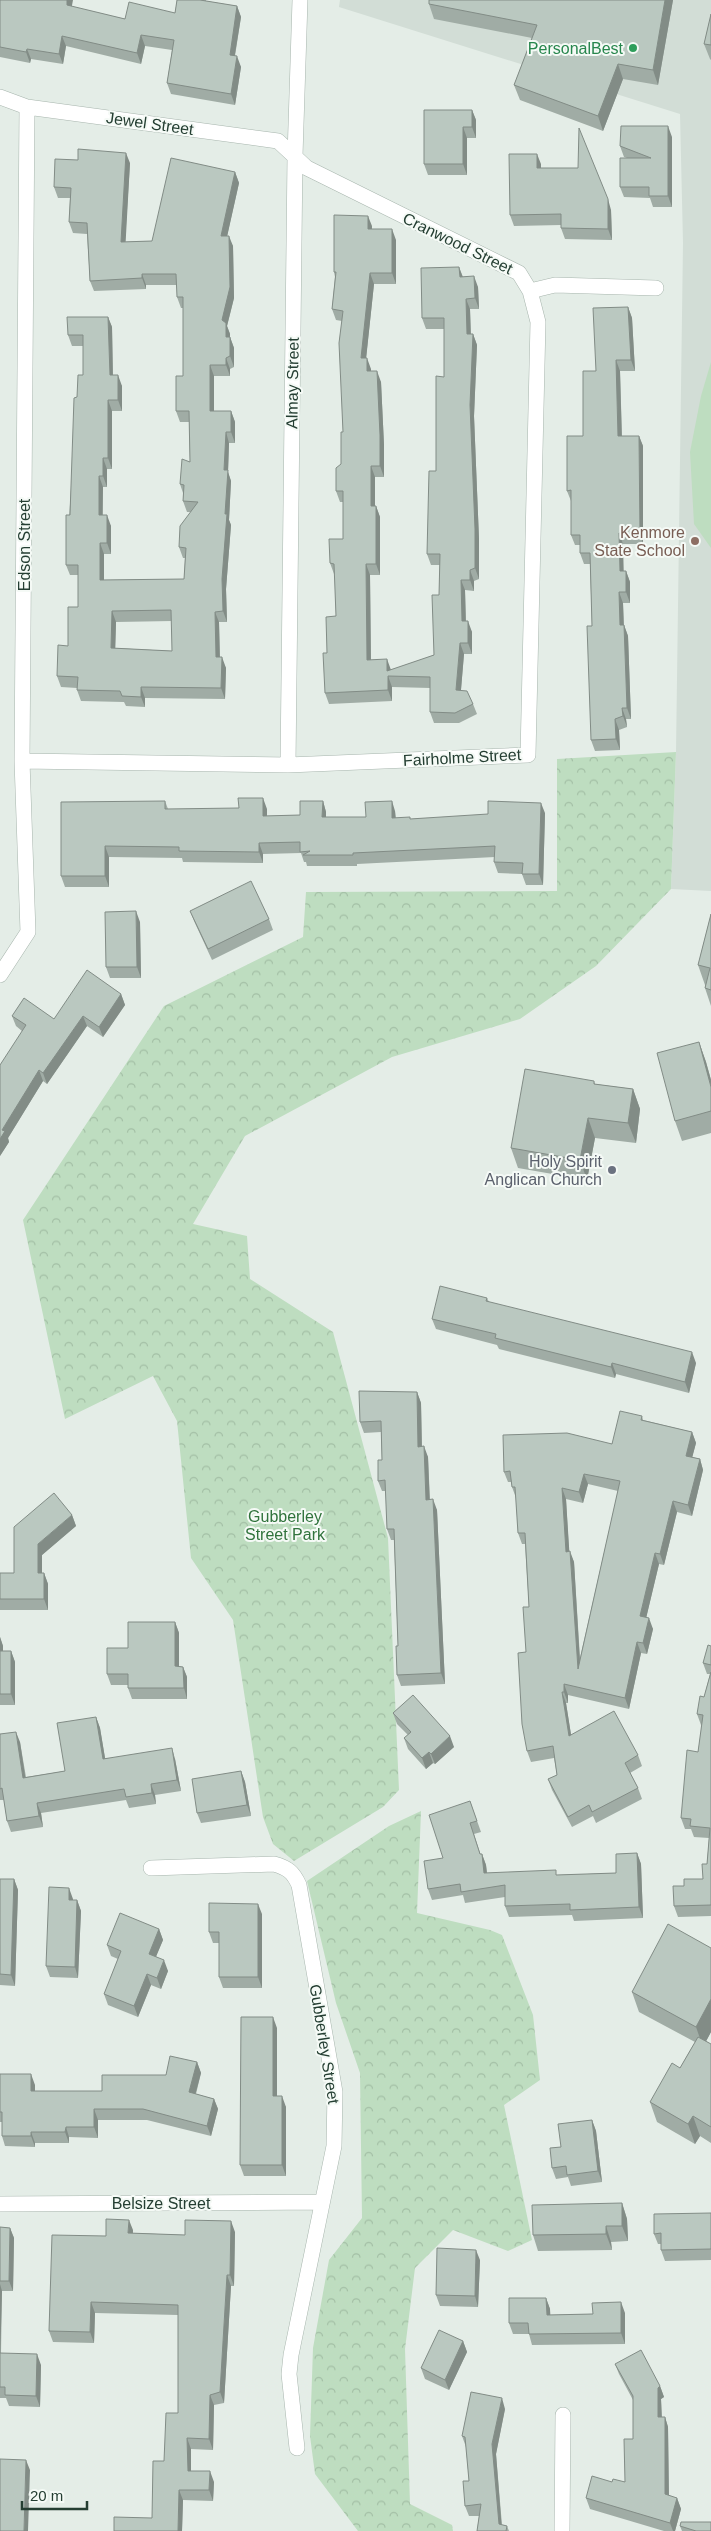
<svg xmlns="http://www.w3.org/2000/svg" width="711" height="2531" font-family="Arial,sans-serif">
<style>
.built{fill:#d2ddd6}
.forest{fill:url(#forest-crowns)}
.pitch{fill:#beddc0}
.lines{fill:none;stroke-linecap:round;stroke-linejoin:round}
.minor-casing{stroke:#a7b5ad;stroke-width:16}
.minor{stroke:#fff;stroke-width:15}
.wall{fill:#a0aca5;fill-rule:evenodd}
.shaded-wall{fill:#828c86}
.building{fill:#bac8c0;stroke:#828c86;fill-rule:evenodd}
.leisure-dot{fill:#2e9e5b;stroke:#f5faf6;stroke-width:2}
.education-dot{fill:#8d6e63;stroke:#f5faf6;stroke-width:2}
.worship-dot{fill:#6b7280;stroke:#f5faf6;stroke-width:2}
.labels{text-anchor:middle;stroke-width:4;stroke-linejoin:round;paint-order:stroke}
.leisure-label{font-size:16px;fill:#27864d;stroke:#f5faf6;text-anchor:end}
.street-label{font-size:16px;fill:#243e32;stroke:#f5faf6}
.education-label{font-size:16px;fill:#785e54;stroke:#f5faf6;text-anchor:end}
.worship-label{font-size:16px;fill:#5b616d;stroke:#f5faf6;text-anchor:end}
.park-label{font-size:16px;fill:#30733c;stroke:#f5faf6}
</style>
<defs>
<pattern id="forest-crowns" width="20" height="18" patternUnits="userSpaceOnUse" patternTransform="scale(1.25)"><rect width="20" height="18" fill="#beddc0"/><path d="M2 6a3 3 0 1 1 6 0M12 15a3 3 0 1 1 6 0" fill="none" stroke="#a3bfa5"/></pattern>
</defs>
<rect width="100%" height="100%" fill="#e4ede7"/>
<path class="built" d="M340 0H711V891L671 889 676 752 683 243 680 114 339 7Z"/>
<path class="forest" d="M676 752 671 889 596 966 520 1019 392 1057 245 1136 193 1224 247 1236 250 1279 333 1332 388 1538 399 1790 383 1807 294 1861 273 1844 263 1817 233 1620 191 1558 177 1421 153 1376 65 1419 23 1220 164 1006 303 937 306 892 557 891V759Z
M421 1811 417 1913 490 1930 502 1935 533 2015 540 2080 504 2105 532 2240 508 2251 453 2230 415 2268 405 2349 410 2504 452 2525 453 2531H358L315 2474 310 2436 313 2348 329 2260 362 2218 360 2073 336 2003 307 1881 389 1826Z"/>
<path class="pitch" d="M711 362V548L694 524 690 452 701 396Z"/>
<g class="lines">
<defs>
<path id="minor" d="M0 97 27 107 278 141 307 168 519 273 530 291 555 285 656 288
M22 761 288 765 528 755 538 322 530 291
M288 765 295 156 300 0
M0 975 28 932 22 761 27 107
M151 1868 274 1864C288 1868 293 1872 299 1885L335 2092 334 2146 291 2355 289 2374 297 2448
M0 2204 322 2202
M562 2531 563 2415"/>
</defs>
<use href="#minor" class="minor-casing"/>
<use href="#minor" class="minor"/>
</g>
<path class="wall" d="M0 0 72 7 125 19 175 13 177 0H206V1L237 6 241 17 235 56 241 67 235 105 171 94 167 83 172 50 145 46 141 64 66 46 63 64 31 59 30 63 0 57Z
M673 0 658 85 623 79 603 131 520 100 514 85 532 38 434 19 429 4Z
M711 14V60L710 59 704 44Z
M472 110 476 120V138H467V175H428L424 164Z
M672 137V207H653L650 198 624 197 620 187 627 158 624 157 620 146Z
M130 163 125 242 152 241 235 172 239 183 227 236 233 246 234 298 227 326 230 334V337L234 348V367L230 369V376H214V411H231L235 422V443H229L228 472 231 481 229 520 231 525 226 589 227 622H219L220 657 226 668 225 699 145 698V707L126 706 124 702 81 701 77 690V688L61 687 57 676 68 646 78 607V575H70L66 565 77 397 83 375V346H72L68 335 108 317 112 327 113 375 122 386V411H112V469H107V487H103V515L111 526V554H104V580L184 579 185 558H183L179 547 191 512H187L183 501V493L180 484 190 462 189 422H180L176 411 183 376V308H181L177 297V285H146V289L94 291 90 281 87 234 73 233 69 222 70 198H58L54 187ZM172 621V651L115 648 116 622Z
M541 164V168L611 210 612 240 565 239 561 228V225L514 226 510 215Z
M372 226V229L396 240V284H374L366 358 371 371 381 382 384 445V477H375V506H376L380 517V575H370L371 660 391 670 434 655 439 595 440 565H431L427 554 436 471 444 377V329H426L422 318 459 267 463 277 478 287 479 309H470L471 334H473L477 345 474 416 479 539V579L474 581V591L465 590 466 621 472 632V654H464L461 690 473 704 477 714 459 723H434L430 712V688L392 687V701L329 704 325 693 327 653 336 616 335 574H334L330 563 343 539V502H340L336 491 341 464 343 432 342 321 336 320 332 309 335 277 334 272Z
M628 307 632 318 635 371H620L622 436H639L643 446V544H623V571H626L630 582V603H623L624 625 628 636 631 719H626L627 727 619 730 620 750 595 751 591 740 592 626 590 564H584L580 553V545H575L571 535V501L567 491 583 436 596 371Z
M165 801 168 809H267V816L300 815 323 801 326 812V817H366L395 811 396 818 411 819 545 813 543 885H526L522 874 498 873 494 862 495 857 357 864V866H307L306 862H304L301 853 263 854V863L183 862 182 858 109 857V887H65L61 876Z
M190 911 269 919 273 930 212 960 194 921Z
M711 914V1006L705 988V985L698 965Z
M140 922 141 978H110L106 967Z
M121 994 125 1005 103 1037 87 1026 47 1084 43 1081 8 1138 9 1142 0 1156 22 1031 16 1026 12 1016 54 1019Z
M699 1042 706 1062 711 1080V1133L682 1141 675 1121Z
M594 1081 595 1084 633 1089 640 1109 636 1143 595 1138 587 1180 518 1168 511 1148Z
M487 1298 489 1302 696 1363 689 1393 616 1374 615 1378 499 1349 497 1345 436 1329 432 1319Z
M417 1392 421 1403 422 1446 428 1457 430 1500 437 1510 445 1684 401 1686 397 1675 398 1646 394 1540H391L387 1529 386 1491H382L378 1481 382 1460 381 1432 364 1433 360 1422Z
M642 1416 643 1420 692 1432 696 1443 692 1457 700 1459 703 1470 692 1516 677 1512 664 1565 659 1564 646 1618 653 1629 647 1654 641 1653 629 1709 568 1695V1703H566L571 1735 638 1755 642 1766 630 1773 638 1788 642 1799 596 1823 593 1816 572 1827 552 1790 548 1779 557 1775 554 1758 531 1762 527 1751 526 1652 529 1607 525 1544H522L518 1533 516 1498 512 1487 511 1482H508L504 1472 612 1444ZM588 1484 618 1491 580 1658 574 1562 569 1551 566 1499 583 1503Z
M72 1515 76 1526 42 1555V1573H44L48 1584V1610H0V1573H14Z
M175 1622 179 1633V1666L183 1667 187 1677V1699H132L128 1688V1685H111L107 1674 128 1648Z
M0 1637 3 1646V1651H11L15 1662V1705H0Z
M711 1646V1916L678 1917 674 1906 684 1886 703 1879 707 1864 709 1838 694 1837 691 1829H685L681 1818 698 1752 702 1725H701L697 1714 704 1697 710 1674H707L703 1663Z
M393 1713 454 1747 435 1764 433 1763 426 1769 408 1749 404 1738 408 1735 397 1724Z
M96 1717 100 1728 105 1758 175 1759 181 1791 155 1795 156 1804 129 1808 126 1800 41 1813 43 1827 11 1832 7 1821 4 1800H0V1734L20 1742 26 1777 65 1771Z
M241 1771 245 1782 251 1816 201 1823 197 1813Z
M470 1801 481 1832 474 1834 480 1854H482L486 1865 487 1873 558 1875 616 1873 637 1853 641 1864 643 1918 574 1921 572 1915 509 1917 505 1906V1897L465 1903 463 1895 432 1900 428 1889Z
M0 1879H14L18 1890 15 1986 0 1985Z
M73 1899V1900H77L81 1911 78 1978 50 1977 46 1966Z
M262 1914V1988H223L219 1977V1943H213L209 1932Z
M159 1929 163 1940 156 1956 168 1971 161 1989 151 1985 138 2017 108 2005 104 1994 118 1959 111 1956 107 1945Z
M711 1948V2032L706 2041 711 2044V2143L700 2136 695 2144 657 2122 650 2102 680 2068 695 2042 639 2012 632 1992Z
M277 2028V2096L286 2107V2176H244L240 2165Z
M197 2062 201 2073 196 2094 214 2099 218 2109 211 2136 147 2120H98V2138L69 2137V2143H35V2147L5 2146 2 2136V2122H0V2074L35 2085V2091H102L166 2075Z
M592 2120 596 2131 602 2182 571 2186 568 2177 556 2179 552 2168 561 2147Z
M622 2203 627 2219 628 2241 611 2242 612 2250 538 2251 533 2235Z
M711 2213V2260L665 2261 661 2250V2244H658L654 2234Z
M0 2227 10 2228 14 2238 13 2291H2L1 2353 41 2365 40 2407 9 2406 6 2398H0Z
M133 2230V2233L185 2235 235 2232 234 2286H231L224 2403 214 2405 213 2450 191 2449V2471L214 2482 213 2501 183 2500 182 2531H114L152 2518 164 2461 178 2413V2315L95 2313 94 2343 53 2342 49 2331 106 2236Z
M480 2260 478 2307 440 2306 436 2295Z
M546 2298 550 2309V2315L625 2313V2344L532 2345 529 2334H513L509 2323Z
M463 2341 467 2352 449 2390 425 2379 421 2368Z
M615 2364 660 2386 664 2397 661 2399 662 2417H665L668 2427 669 2496 677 2498 681 2509 675 2531H664L590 2509 586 2498 612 2482H625L633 2439V2400L619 2374Z
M505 2409 496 2454 502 2525 507 2526 509 2531H477L479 2516H469L465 2506 469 2481 466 2447 462 2436Z
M680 2526 711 2531H682Z"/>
<path class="shaded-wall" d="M67 0H73L70 16 67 5Z
M665 0H673L658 85 653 70Z
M237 6 241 17 233 66 230 55Z
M141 35 145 46 141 64 137 53Z
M62 36 66 46 63 64 59 54Z
M27 49 31 59 30 63 26 52Z
M237 56 241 67 235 105 231 94Z
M618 64 623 79 603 131 598 116Z
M472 110 476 120V138L472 127Z
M668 126 672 137V207L668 196Z
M463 127 467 138V175L463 164Z
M126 153 130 163 125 253 121 242Z
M537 154 541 164V179L537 168Z
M235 172 239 183 225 246 221 236Z
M608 199 611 210 612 240 608 229Z
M368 216 372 226 371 240 368 229Z
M392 229 396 240V284L392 273Z
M229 236 233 246 234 298 227 326 230 334V347L226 337 222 320Z
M459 267 463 278 460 277Z
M370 273 374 284 365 369 361 358Z
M142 274 146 285V289L142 278Z
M474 276 478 287 479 309 475 298Z
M466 299 470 309 471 345 467 334Z
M628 307 632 318 635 371 631 360Z
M108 317 112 327 113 386 110 375Z
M473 334 477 345 474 416 479 539V579L475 568 470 405Z
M230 337 234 348V367L230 356Z
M226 358 230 369V376L226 365Z
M367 358 371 369V382L367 371Z
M616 360 620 371 622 446 618 436Z
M210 365 214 376V422L210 411Z
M377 371 381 382 384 445V477L380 466Z
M118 375 122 386V411L118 400Z
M108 400 112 411V469L108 458Z
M231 411 235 422V443L231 432Z
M226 432 229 443 228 472 231 481 229 520 231 525 226 589 227 622 223 611 222 579 225 514 224 470Z
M639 436 643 446V544L640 534Z
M103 458 107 469V487L103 476Z
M371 466 375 477V517L371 506Z
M99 476 103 487 102 526 99 515Z
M376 506 380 517V575L376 564Z
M107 515 111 526V554L107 543Z
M619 533 623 544 624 582 620 571Z
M100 543 104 554V591L100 580Z
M366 564 370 575 371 671 367 660Z
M470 570 474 581V591L470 580Z
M626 571 630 582V603L626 592Z
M461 580 465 590 466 632 462 621Z
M619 592 623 603 624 636 620 625Z
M112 611 116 622 115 659 111 648Z
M215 612 219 622 220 667 216 657Z
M468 621 472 632V654L468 643Z
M624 625 628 636 631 719 627 708Z
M460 643 464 654 460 701 456 690Z
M222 657 226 668 225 699 221 688Z
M387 659 391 670 387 671Z
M388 676 392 687V701L388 690Z
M141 687 145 698V707L141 697Z
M622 708 626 719 627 727 623 716Z
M615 719 619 730 620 750 616 739Z
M263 798 267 809V827L263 816Z
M323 801 326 812V827L322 817Z
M392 801 395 811 396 829 392 818Z
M541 803 545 813 543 885 539 874Z
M259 843 263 854V863L259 852Z
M105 846 109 857V887L105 876Z
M136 911 140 922 141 978 137 967Z
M121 994 125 1005 103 1037 99 1027Z
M83 1016 87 1026 47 1084 43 1073Z
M699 1042 706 1062 711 1080V1087Z
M39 1070 43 1081 8 1138 9 1142 0 1156V1139L2 1130Z
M633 1089 640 1109 636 1143 628 1123Z
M588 1118 595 1138 587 1180 580 1160Z
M692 1352 696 1363 689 1393 685 1382Z
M612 1363 616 1374 615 1378 611 1367Z
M417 1392 421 1403 422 1457 418 1447Z
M692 1432 696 1443 690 1466 686 1456Z
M424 1446 428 1457 430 1510 426 1500Z
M700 1459 703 1470 692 1516 688 1505Z
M584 1474 588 1484 583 1503 579 1492Z
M562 1488 566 1499 570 1562 566 1552Z
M433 1499 437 1510 445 1684 441 1673Z
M673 1501 677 1512 664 1565 660 1554Z
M72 1515 76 1526 42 1555V1584L38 1573V1544Z
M570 1551 574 1562 581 1680 578 1669Z
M655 1553 659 1564 644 1627 640 1616Z
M44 1573 48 1584V1610L44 1599Z
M649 1618 653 1629 647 1654 643 1643Z
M175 1622 179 1633V1677L175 1666Z
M0 1637 3 1646V1662L0 1653Z
M637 1642 641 1653 629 1709 625 1698Z
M11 1651 15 1662V1705L11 1694Z
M183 1667 187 1677V1699L184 1688Z
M564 1684 568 1695V1703L564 1692Z
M562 1692 566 1703 573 1747 569 1736Z
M96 1717 100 1728 107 1770 103 1759Z
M16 1732 20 1742 27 1789 23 1778Z
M450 1736 454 1747 435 1764 431 1754Z
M172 1748 175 1759 181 1791 177 1780Z
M429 1752 433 1763 426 1769 422 1758Z
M241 1771 245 1782 251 1816 247 1805Z
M151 1784 155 1795 156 1804 152 1793Z
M37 1803 41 1813 43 1827 39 1816Z
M470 1823 483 1862 482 1854 486 1865 488 1883 484 1873 480 1854Z
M637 1853 641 1864 643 1918 639 1907Z
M14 1879 18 1890 15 1986 11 1975Z
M69 1888 73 1899V1911L69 1900Z
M77 1900 81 1911 78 1978 75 1967Z
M258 1904 262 1914V1988L258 1977Z
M159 1929 163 1940 153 1964 149 1954Z
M164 1960 168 1971 161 1989 157 1978Z
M147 1974 151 1985 138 2017 134 2006Z
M711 1999V2032L703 2047 696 2027Z
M273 2017 277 2028V2107L273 2096Z
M197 2062 201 2073 193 2103 189 2092Z
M31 2074 35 2085V2102L31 2091Z
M282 2096 286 2107V2176L282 2165Z
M214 2099 218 2109 211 2136 207 2126Z
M94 2109 98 2120V2138L94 2127Z
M693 2116 700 2136 695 2144 688 2124Z
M592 2120 596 2131 602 2182 598 2171Z
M66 2127 69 2137V2143L65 2132Z
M31 2132 35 2143V2147L31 2136Z
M622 2203 627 2219 628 2241 622 2226Z
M129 2220 133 2230 132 2244 128 2233Z
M231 2221 235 2232 234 2286 230 2275Z
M606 2226 611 2242 612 2250 606 2234Z
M10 2228 14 2238 13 2291 9 2281Z
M476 2250 480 2260 478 2307 475 2296Z
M227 2275 231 2286 224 2403 220 2392Z
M0 2284 2 2291 0 2364Z
M546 2298 550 2309 551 2326 547 2315Z
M91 2302 95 2313 94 2343 90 2332Z
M621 2302 625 2313V2344L621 2333Z
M463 2341 467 2352 449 2390 445 2380Z
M37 2354 41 2365 40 2407 36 2396Z
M660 2386 664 2397 661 2399 662 2427 658 2417V2388Z
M210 2395 214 2405 213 2450 209 2439Z
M502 2398 505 2409 496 2454 502 2531 499 2524 492 2444Z
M665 2417 668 2427 669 2505 665 2494Z
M187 2438 191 2449V2482L188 2471Z
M26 2460 30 2470 28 2531H24Z
M210 2471 214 2482 213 2501 209 2490Z
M179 2490 183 2500 182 2531H178Z
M677 2498 681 2509 675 2531H673L670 2523Z"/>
<path class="building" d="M0 0H67V5L125 19 129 2 175 13 177 0H200L237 6 230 55 237 56 231 94 167 83 174 40 141 35 137 53 62 36 59 54 27 49 26 52 0 47Z
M429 0H665L653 70 618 64 598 116 514 85 537 25 429 4Z
M711 14V45L704 44Z
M424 110H472V127H463V164H424Z
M621 126H668V196H649V187H620V158H651L620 146Z
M579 128 608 199V229L561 228V214L510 215 509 154H537V168H578Z
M78 149 126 153 121 242 152 241 171 158 235 172 221 236H229L230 287 222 320 226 323V337H230V356L226 358V365H210V411H231V432H226L224 470H228L225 514H227L222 579 223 611 215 612 216 657H222L221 688 141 687V697L122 696 120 691 77 690 78 677 57 676 58 645 68 646V607H78V565H66V515H70L74 398 77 397 78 375H83V335H68L67 317H108L110 375H118V400H108V458H103V476H99V515H107V543H100V580L184 579 186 548 179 547 180 526 198 502 183 501 184 485 180 484 182 459 190 462 189 411H176V376H183V297H177L176 274H142V278L90 281 87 223 69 222 71 188 54 187 55 159 78 160ZM171 610 172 651 111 648 112 611Z
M334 215 368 216V229H392V273H370L361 358H367V371H377L380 435V466H371V506H376V564H366L367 660 387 659V671L434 655 432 595H439L440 554H427L429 471H436V376L444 377V318H422L421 268 459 267 460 277 474 276 475 298 466 299 467 334H473L470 405 475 529V568L470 570V580H461L462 621H468V643H460L456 690 467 691 473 704 455 713 430 712V677L388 676V690L325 693 323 653H327L326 617 336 616 334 564 330 563 329 539H343V491H336V468L341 464V432H343L339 343 343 311 332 309 336 272H334Z
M628 307 631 360H616L618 436H639L640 534 619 533 620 571H626V592H619L620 625H624L627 708H622L623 716 615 719 616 739 591 740 587 626H592L590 553H580V535H571V490L567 491V436H583V371H596L593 308Z
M238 798H263V816L300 815V801H323L322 817H366L365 802 392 801V818L410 817V819L488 814V801L541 803 539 874H522L523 863 494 862 495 846 353 853V855H303L310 851 300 852V842L259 843V852L179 851V847L105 846V876H61V802L165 801V809L239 808Z
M251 881 269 919 208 949 190 911Z
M136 911 137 967H106L105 912Z
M711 914V990L705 988 710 968 698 965Z
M87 970 121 994 99 1027 83 1016 43 1073 39 1070 2 1130 5 1131 0 1139V1065L26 1025 12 1016 24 998 54 1019Z
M699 1042 711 1087V1111L675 1121 657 1053Z
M525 1069 594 1081V1084L633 1089 628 1123 588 1118 580 1160 511 1148Z
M440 1286 487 1298 486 1301 692 1352 685 1382 612 1363 611 1367 495 1338 496 1334 432 1319Z
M359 1391 417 1392 418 1447 424 1446 426 1500 433 1499 441 1673 397 1675 396 1646H398L394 1529H387L385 1480 378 1481V1460H382L381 1421 360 1422Z
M620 1411 642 1416 641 1420 692 1432 686 1456 700 1459 688 1505 673 1501 660 1554 655 1553 640 1616 649 1618 643 1643 637 1642 625 1698 564 1684V1692H562L569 1736 614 1711 638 1755 625 1763 638 1788 592 1812 589 1805 568 1817 548 1779 557 1775 553 1746 527 1751 522 1724 518 1653 526 1652 523 1607H529L525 1533H518L515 1487H512L510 1471 504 1472 503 1435 567 1433 612 1444ZM584 1474 620 1481 578 1669 570 1551 566 1552 562 1488 579 1492Z
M54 1493 72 1515 38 1544V1573H44V1599H0V1573H14V1527Z
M128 1622H175V1666L183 1667 184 1688H128V1674H107V1648H128Z
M708 1645 711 1646V1665L703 1663Z
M0 1651H11V1694H0Z
M711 1672V1905L674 1906 673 1886H684V1879H703L702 1864H707L710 1828 690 1826 691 1819 681 1818 687 1750 698 1752 703 1715 697 1714 700 1696 704 1697Z
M413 1695 450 1736 431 1754 429 1752 422 1758 404 1738 411 1732 393 1713Z
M96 1717 103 1759 172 1748 177 1780 151 1784 152 1793 126 1797 124 1789 37 1803 39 1816 7 1821 2 1788 0 1789V1734L16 1732 23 1778 65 1771 57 1723Z
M241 1771 247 1805 197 1813 192 1779Z
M470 1801 477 1821 470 1823 480 1854H482L484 1873 556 1870V1875L616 1873V1854L637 1853 639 1907 570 1910V1904L505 1906V1885L461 1892 460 1884 428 1889 424 1861 443 1858 429 1815Z
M0 1879H14L11 1975 0 1974Z
M49 1887 69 1888V1900H77L75 1967 46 1966Z
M209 1903 258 1904V1977H219V1932H209Z
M120 1913 159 1929 149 1954 164 1960 157 1978 147 1974 134 2006 104 1994 121 1951 107 1945Z
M668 1924 711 1948V1999L696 2027 632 1992Z
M241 2017H273V2096H282V2165H240Z
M698 2037 711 2044V2127L693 2116 688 2124 650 2102 672 2063 680 2068Z
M170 2056 197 2062 189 2092 214 2099 207 2126 143 2109H94V2127H66L65 2132H31V2136H2V2112H0V2074H31V2091H102V2075H166Z
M592 2120 598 2171 567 2175 566 2166 552 2168 550 2148 561 2147 558 2124Z
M622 2203V2226H606V2234L533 2235 532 2205Z
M711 2213V2249L661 2250V2233L654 2234V2214Z
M106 2219 129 2220 128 2233 185 2235V2220L231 2221 230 2275H227L220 2392 210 2395 209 2439 187 2438 188 2471H210L209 2490H179L178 2531H114V2517L152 2518 153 2461H164L166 2413H178V2305L91 2302 90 2332 49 2331 52 2235 106 2236Z
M0 2227 10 2228 9 2281H0Z
M437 2248 476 2250 475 2296 436 2295Z
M509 2298H546L547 2315 593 2314 592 2303 621 2302V2333L529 2334 528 2323H509Z
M439 2330 463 2341 445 2380 421 2368Z
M641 2350 660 2386 658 2388V2417H665V2494L677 2498 670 2523 586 2498 592 2476 612 2482 613 2479 625 2482 624 2439H633V2396L615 2364Z
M0 2353 37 2354 36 2396 5 2395V2387H0Z
M471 2392 502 2398 492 2444 499 2524 507 2526 506 2531H477L481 2504 465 2506 463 2481H469L465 2437 462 2436Z
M0 2459 26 2460 24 2531H0Z
M681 2522H711V2531H696L680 2526Z"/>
<circle class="leisure-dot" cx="633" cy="48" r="5"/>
<circle class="education-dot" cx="695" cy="541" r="5"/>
<circle class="worship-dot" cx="612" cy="1170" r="5"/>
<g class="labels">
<g class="leisure-label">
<text x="623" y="54">PersonalBest</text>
</g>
<g class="street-label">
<text transform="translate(150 123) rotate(8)" y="6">Jewel Street</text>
<text transform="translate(458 243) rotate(26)" y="6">Cranwood Street</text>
<text transform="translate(292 383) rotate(-89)" y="6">Almay Street</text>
<text transform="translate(24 545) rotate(-90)" y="6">Edson Street</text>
<text transform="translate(462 757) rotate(-3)" y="6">Fairholme Street</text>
<text transform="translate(325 2044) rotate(81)" y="6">Gubberley Street</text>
<text x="161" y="2209">Belsize Street</text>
</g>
<g class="education-label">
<text x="685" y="538">Kenmore<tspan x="685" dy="18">State School</tspan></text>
</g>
<g class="worship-label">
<text x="602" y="1167">Holy Spirit<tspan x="602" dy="18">Anglican Church</tspan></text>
</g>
<g class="park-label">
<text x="285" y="1522">Gubberley<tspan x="285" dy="18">Street Park</tspan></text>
</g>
</g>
<path d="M22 2501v8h65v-8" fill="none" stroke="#243e32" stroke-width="2.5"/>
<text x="30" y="2501" font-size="15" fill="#243e32" stroke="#f5faf6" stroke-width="4" paint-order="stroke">20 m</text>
</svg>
